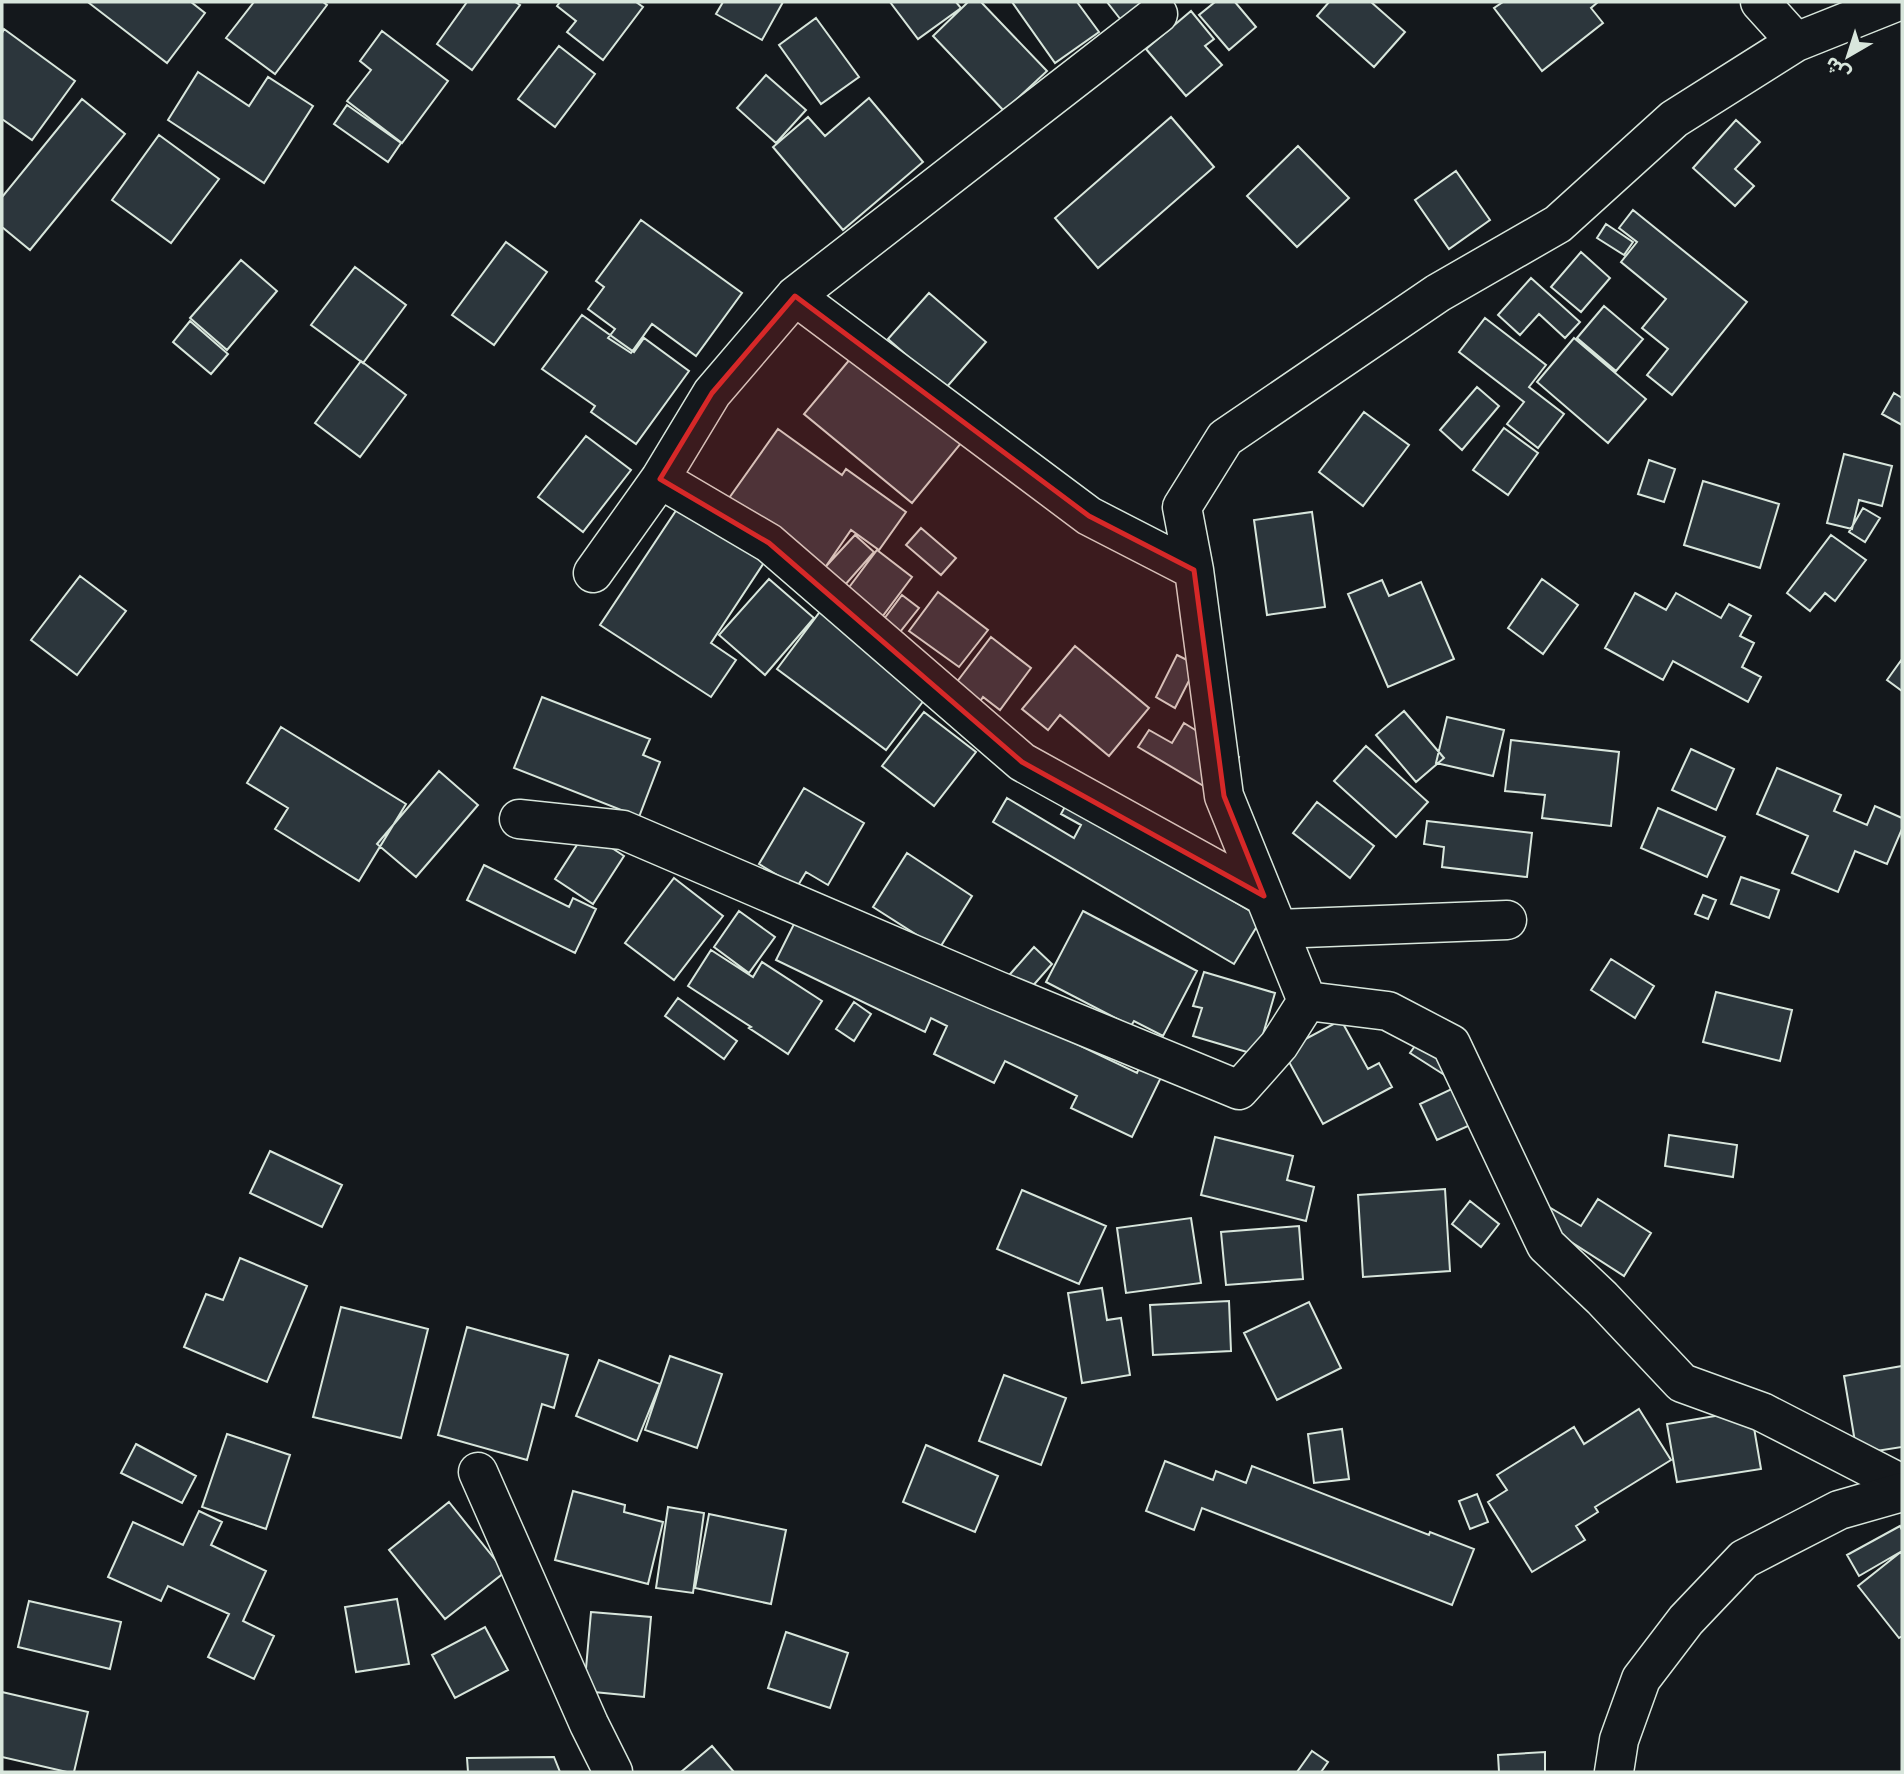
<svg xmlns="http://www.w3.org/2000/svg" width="1904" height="1774" font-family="'Roboto Condensed','Noto Sans Arabic',sans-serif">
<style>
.building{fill:#2c363c;stroke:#d8e6dc;stroke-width:2}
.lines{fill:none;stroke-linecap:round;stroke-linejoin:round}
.minor-casing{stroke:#d8e6dc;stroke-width:41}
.major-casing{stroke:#d8e6dc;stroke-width:41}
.minor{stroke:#14181c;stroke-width:38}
.major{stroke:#14181c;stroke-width:38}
.marked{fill:#d62828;fill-opacity:0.2;stroke:#d62828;stroke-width:5;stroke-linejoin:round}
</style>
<rect width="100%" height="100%" fill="#14181c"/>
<path class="building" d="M90 2H191L205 13 167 63 89 3Z
M254 2H323L327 5 275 74 226 38Z
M467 2H515L520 5 472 70 437 44Z
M560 2H636L643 7 603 60 567 32 576 21 557 6Z
M723 2H783L762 40 716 14Z
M890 2H956L961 8 918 39Z
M968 2H981L1047 71 1004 111 933 36Z
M1012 2H1077L1099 32 1055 63Z
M1107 2H1147L1121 20Z
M1215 2H1235L1256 27 1229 50 1199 15Z
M1329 2H1371L1405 32 1374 67 1317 16Z
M1503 2H1598L1591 8 1603 23 1542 71 1494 8Z
M1191 11 1214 39 1205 46 1222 65 1186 96 1146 49Z
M816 18 859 77 821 104 779 45Z
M4 29 75 81 32 140 2 119V33Z
M382 31 448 81 402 143 347 101 371 70 360 61Z
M559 46 595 74 555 127 518 99Z
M198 72 249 106 268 77 313 106 264 183 168 120Z
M766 75 806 110 776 143 737 108Z
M869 98 923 162 843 230 773 147 808 117 825 136Z
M82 99 125 134 30 250 2 227V197Z
M347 105 401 143 388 162 334 124Z
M1171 117 1214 167 1098 268 1055 218Z
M1736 120 1760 142 1735 169 1754 186 1735 206 1693 168Z
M159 135 219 179 171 243 112 200Z
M1298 146 1349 198 1297 247 1247 196Z
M1456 171 1490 220 1449 249 1415 200Z
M1633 210 1747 302 1672 395 1647 375 1668 349 1642 328 1666 299 1621 262 1637 242 1619 228Z
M641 220 742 293 696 356 652 324 631 353 608 338 615 329 588 309 604 287 596 281Z
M1606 224 1633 242 1624 255 1597 238Z
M506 242 547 272 494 345 452 315Z
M1581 252 1610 278 1581 312 1551 287Z
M241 260 277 291 227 350 190 318Z
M355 267 406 305 363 363 311 325Z
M1531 278 1580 322 1565 338 1539 314 1520 335 1498 315Z
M929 293 986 342 945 389 888 339Z
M1604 306 1643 339 1616 371 1577 338Z
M582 315 634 352 644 338 689 371 636 444 591 412 595 406 542 369Z
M1485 318 1546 365 1529 387 1564 414 1538 448 1507 424 1524 402 1459 352Z
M190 321 228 354 211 374 173 342Z
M1574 338 1646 399 1608 443 1537 382Z
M856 352 962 442 912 503 804 414Z
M361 361 406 395 360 457 315 423Z
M1477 387 1499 406 1462 450 1440 430Z
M1894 393 1902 398V425L1882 414Z
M1364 412 1409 445 1363 506 1319 472Z
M1504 428 1538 453 1508 495 1473 470Z
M778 429 842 475 846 469 906 512 879 550 851 530 824 569 727 501Z
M586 436 631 470 583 532 538 497Z
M1844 454 1892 466 1882 506 1859 500 1852 529 1827 523Z
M1649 460 1675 469 1664 502 1638 494Z
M1703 481 1779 504 1760 568 1684 545Z
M681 503 769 555 711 643 736 660 711 697 600 625Z
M1863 508 1880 518 1865 542 1849 532Z
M1312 512 1325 607 1267 615 1254 520Z
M921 528 956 558 941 575 906 545Z
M855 535 874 552 837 594 817 576Z
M1831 535 1866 560 1835 601 1825 593 1810 611 1787 593Z
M877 550 912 577 879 621 844 594Z
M80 576 126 611 77 675 31 640Z
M769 579 814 618 765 675 719 635Z
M1542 579 1578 605 1543 654 1508 628Z
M1382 580 1389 596 1421 582 1454 659 1388 687 1348 594Z
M938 592 988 630 959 667 909 631Z
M1635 593 1666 610 1676 593 1721 618 1729 604 1751 616 1740 636 1754 643 1742 667 1761 677 1748 702 1673 661 1663 680 1605 648Z
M902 595 919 608 900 632 884 619Z
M822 609 931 691 886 750 777 669Z
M991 637 1031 668 1000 710 983 697 977 706 953 687Z
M1075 646 1149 708 1109 756 1060 715 1048 730 1022 709Z
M1177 655 1197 665 1175 708 1156 697Z
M1902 659V691L1887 680Z
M542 697 650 739 643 755 660 762 639 817 514 768Z
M1404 711 1444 758 1416 782 1376 735Z
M924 712 976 752 934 806 882 766Z
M1447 717 1504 730 1493 776 1436 763Z
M1184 723 1239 757 1217 794 1138 747 1149 730 1172 743Z
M281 727 406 804 359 881 275 829 288 808 247 783Z
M1511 740 1619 752 1611 826 1542 818 1545 795 1505 791Z
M1366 746 1428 802 1396 837 1334 781Z
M1691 749 1734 769 1716 810 1672 790Z
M1777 768 1841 795 1834 811 1867 825 1875 806 1902 818V829L1887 864 1855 851 1838 892 1792 873 1808 836 1757 814Z
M439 771 478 805 416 877 377 844Z
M804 788 864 823 828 885 806 872 797 887 759 864Z
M1007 798 1074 838 1081 825 1061 814 1067 803 1262 918 1234 964 993 822Z
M1317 802 1374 846 1350 878 1293 833Z
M1658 808 1725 837 1707 877 1641 848Z
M1427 821 1532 833 1527 877 1442 867 1444 847 1424 844Z
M586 831 624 856 593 904 555 879Z
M907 853 972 896 939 949 873 907Z
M484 865 569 907 573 898 596 909 575 953 467 900Z
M1741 877 1779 890 1769 918 1731 904Z
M674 878 723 916 674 980 625 943Z
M1703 895 1716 900 1708 919 1695 914Z
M739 911 775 937 749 973 714 947Z
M1083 911 1197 971 1163 1036 1134 1021 1131 1026 1046 982Z
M800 912 1137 1073 1145 1055 1167 1065 1132 1137 1071 1108 1077 1096 1005 1061 994 1083 934 1054 947 1026 931 1018 925 1032 776 960Z
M1034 947 1052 964 1023 997 1004 981Z
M711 950 753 977 762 962 822 1001 788 1054 749 1028 751 1027 688 986Z
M1611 959 1654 986 1635 1018 1591 990Z
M1204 972 1275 993 1257 1055 1193 1036 1202 1008 1193 1006Z
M1716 992 1792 1010 1780 1061 1703 1042Z
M678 998 737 1041 724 1059 665 1016Z
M854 1002 871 1014 854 1041 836 1029Z
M1341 1020 1368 1069 1379 1063 1392 1087 1323 1124 1283 1051Z
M1422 1036 1458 1059 1446 1076 1410 1053Z
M1460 1085 1477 1122 1437 1140 1420 1104Z
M1669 1135 1737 1145 1733 1177 1665 1166Z
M1215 1137 1293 1156 1287 1180 1314 1187 1306 1221 1201 1195Z
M270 1151 342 1185 322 1227 250 1193Z
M1445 1189 1450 1271 1363 1277 1358 1195Z
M1022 1190 1106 1226 1079 1284 997 1249Z
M1598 1199 1651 1233 1624 1276 1540 1222 1549 1207 1581 1226Z
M1470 1201 1499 1224 1481 1247 1452 1224Z
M1191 1218 1201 1283 1126 1293 1117 1228Z
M1299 1226 1303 1279 1226 1285 1221 1232Z
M240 1258 307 1286 267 1382 184 1347 206 1294 223 1300Z
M1102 1288 1107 1320 1121 1318 1130 1375 1082 1383 1068 1293Z
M1229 1301 1231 1351 1153 1355 1150 1305Z
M1309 1302 1341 1368 1277 1400 1244 1333Z
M341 1307 428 1329 401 1438 313 1417Z
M467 1327 568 1355 554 1408 542 1404 527 1460 438 1435Z
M670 1356 722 1374 697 1448 645 1430Z
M599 1360 660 1384 637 1441 576 1416Z
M1902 1366V1447L1857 1454 1844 1376Z
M1004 1375 1066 1398 1041 1465 979 1441Z
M1639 1409 1671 1460 1595 1507 1598 1512 1576 1526 1585 1540 1532 1572 1488 1502 1507 1490 1497 1475 1574 1427 1584 1444Z
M1751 1410 1761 1469 1677 1482 1667 1424Z
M1342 1429 1349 1479 1314 1483 1308 1434Z
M227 1434 290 1455 266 1529 202 1507Z
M136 1444 196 1476 182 1503 121 1473Z
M926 1445 998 1476 975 1532 903 1502Z
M1165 1461 1213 1480 1216 1471 1246 1483 1252 1466 1429 1535 1430 1532 1474 1549 1452 1605 1202 1508 1194 1530 1146 1511Z
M573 1491 625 1505 624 1512 663 1522 648 1584 555 1560Z
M1477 1494 1488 1522 1470 1529 1459 1501Z
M449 1502 505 1572 445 1619 389 1550Z
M668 1507 704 1513 693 1593 656 1588Z
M199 1511 222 1522 211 1545 266 1571 243 1621 274 1636 254 1679 208 1657 229 1614 168 1586 161 1601 108 1577 133 1522 183 1545Z
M709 1514 786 1530 771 1604 695 1588Z
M1900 1526 1902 1530V1551L1859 1576 1847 1555Z
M1902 1551V1636L1899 1638 1858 1586Z
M397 1599 409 1664 356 1672 345 1607Z
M29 1601 121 1622 110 1669 18 1647Z
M591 1612 651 1617 644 1697 584 1691Z
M485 1627 508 1670 455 1698 432 1655Z
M786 1632 848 1653 830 1708 768 1688Z
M2 1692 88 1712 74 1772H67L2 1757Z
M712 1746 734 1772H681Z
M1312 1751 1328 1762 1321 1772H1297Z
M1545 1752V1772H1499L1498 1755Z
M554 1757 560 1772H468L467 1758Z"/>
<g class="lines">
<defs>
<path id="minor" d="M1760 2 1796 42
M795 296 1089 516 1194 570
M660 479 769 543 1022 762 1264 896
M593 573 660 479 712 393 795 296 1158 14
M519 819 623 830 996 990 1239 1090 1279 1045 1307 1001 1224 796 1194 570 1182 507 1225 438 1438 293 1558 224 1674 119 1796 42 1896 2
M1278 929 1507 920
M1307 1001 1388 1011 1451 1044 1546 1245 1602 1298 1682 1383 1762 1412 1902 1484
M478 1472 589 1724 613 1772"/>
<path id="major" d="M1614 1772 1619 1740 1641 1679 1686 1620 1744 1559 1839 1510 1902 1492"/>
</defs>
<use href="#minor" class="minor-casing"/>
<use href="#major" class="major-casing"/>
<use href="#minor" class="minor"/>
<use href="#major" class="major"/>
</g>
<path class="marked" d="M795 296 1089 516 1194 570 1224 796 1264 896 1022 762 769 543 660 479 712 393Z"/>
<rect width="1904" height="1774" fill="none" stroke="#d8e6dc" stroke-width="7"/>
<g transform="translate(1848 56) rotate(219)" stroke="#14181c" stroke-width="5" paint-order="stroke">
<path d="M0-5L12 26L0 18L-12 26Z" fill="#d8e6dc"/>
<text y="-10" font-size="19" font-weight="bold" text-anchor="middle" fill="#d8e6dc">ش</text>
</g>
</svg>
